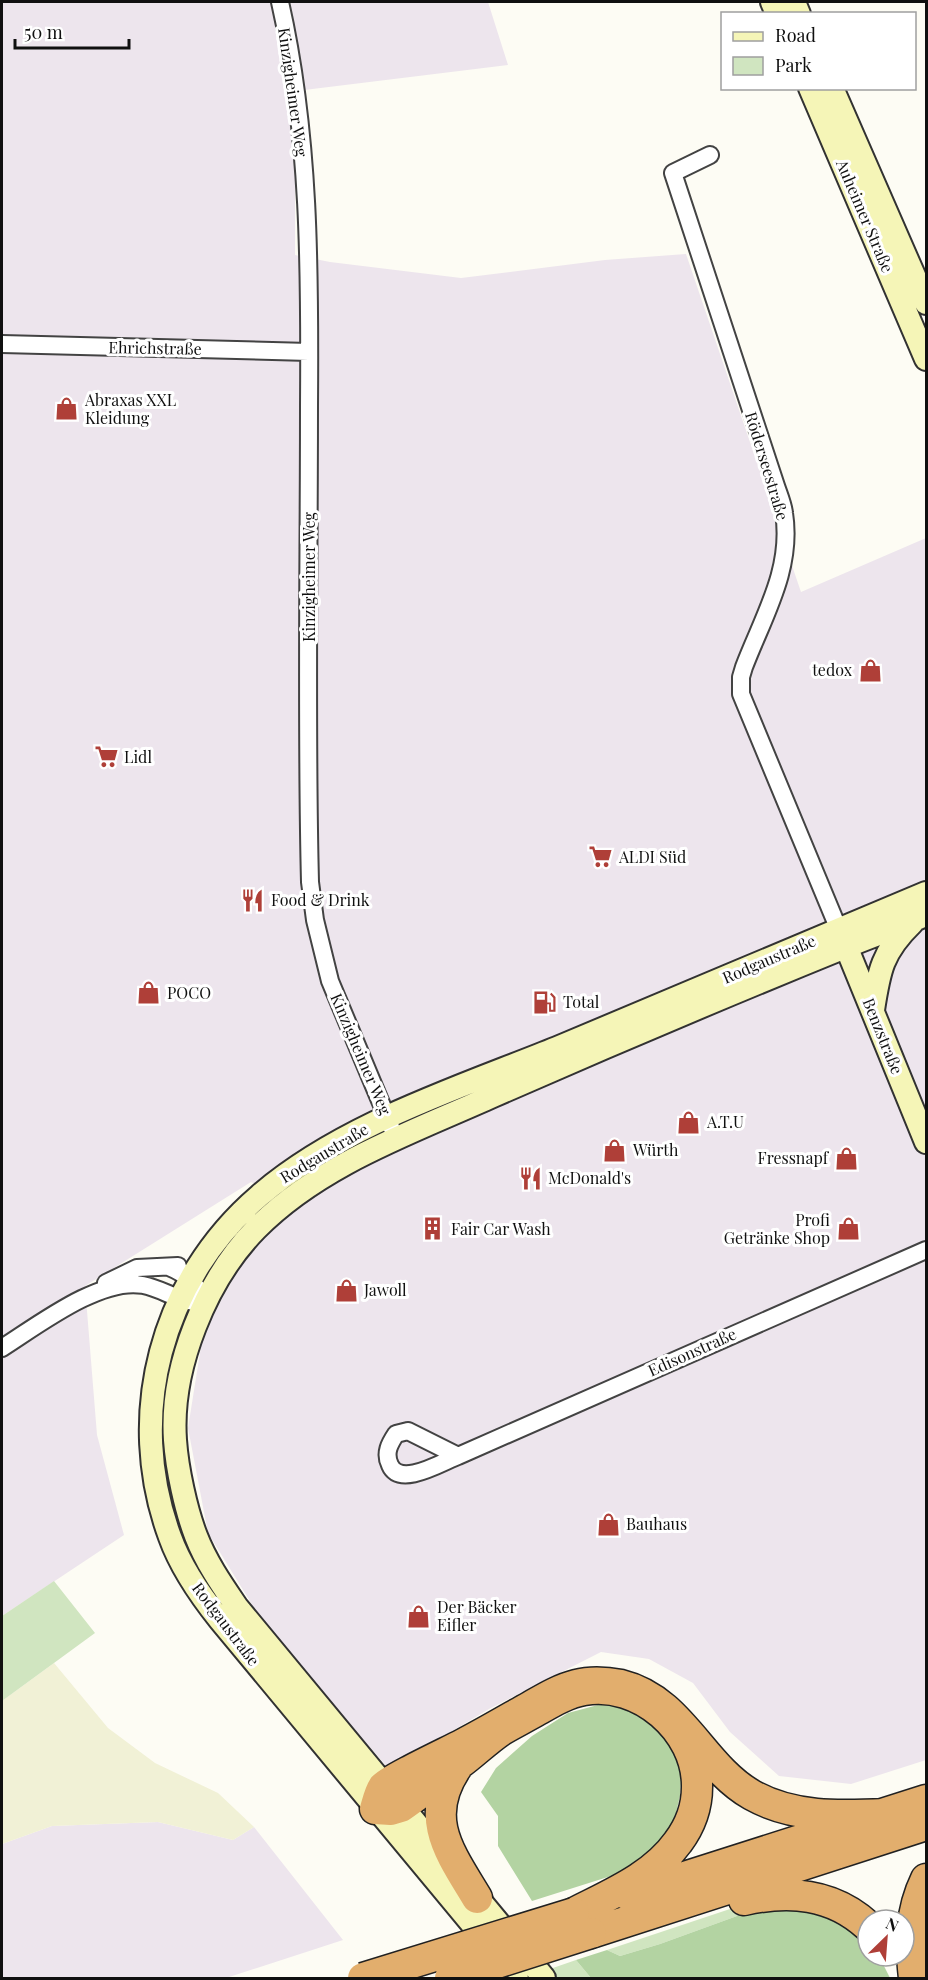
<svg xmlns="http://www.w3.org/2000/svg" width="928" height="1980" font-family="'Playfair Display',serif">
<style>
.industrial{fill:#ede5ed}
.farmland{fill:#f1f1d6}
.green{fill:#d0e5c0}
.forest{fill:#b3d3a2}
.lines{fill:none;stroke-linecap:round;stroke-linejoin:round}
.street-casing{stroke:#434343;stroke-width:20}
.secondary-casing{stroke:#323232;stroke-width:26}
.highway-casing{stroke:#212121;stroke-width:33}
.street{stroke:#fff;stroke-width:16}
.secondary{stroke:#f5f5b7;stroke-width:22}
.highway{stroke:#e2ae6d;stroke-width:30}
.highway-bridge-casing{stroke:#212121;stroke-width:33;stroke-linecap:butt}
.highway-bridge{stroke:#e2ae6d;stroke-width:30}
.labels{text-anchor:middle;stroke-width:6;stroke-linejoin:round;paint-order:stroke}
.street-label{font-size:16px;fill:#101010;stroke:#fff}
.poi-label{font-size:16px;fill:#101010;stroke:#fff;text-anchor:start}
</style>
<rect width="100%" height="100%" fill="#fdfcf4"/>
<path class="industrial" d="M2 2H488L508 65 288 92 295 166V255L330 262 461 278 605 260 686 254 801 592 926 538V1760L851 1784 779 1776 730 1732 693 1683 649 1659 601 1652 489 1709 389 1769 269 1632 208 1533 188 1428 203 1334 245 1256 298 1204 251 1182 85 1286 97 1435 124 1535 2 1616Z
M158 1822 233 1840 254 1827 343 1940 226 1978H2V1844L52 1826Z"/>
<path class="farmland" d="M54 1663 108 1728 155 1763 218 1793 254 1827 233 1840 158 1822 52 1826 2 1844V1701Z"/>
<path class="green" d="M54 1581 95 1633 2 1701V1616Z
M763 1898 868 1933V1946L855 1930 764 1909 737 1916 660 1944 620 1956 607 1950Z
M576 1960 591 1978H558L550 1969Z"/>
<path class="forest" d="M598 1705 621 1706 643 1719 660 1732 672 1748 679 1765 681 1778 680 1796 675 1817 667 1837 630 1870 532 1901 498 1846V1816L481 1792 496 1768 532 1736 568 1713Z
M764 1909 825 1912 855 1930 868 1946V1956H878L880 1958 890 1978H591L576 1960 607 1950 620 1956 660 1944 737 1916Z"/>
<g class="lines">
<defs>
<path id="street" d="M280 2C310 134 310 272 309 407 309 565 306 724 310 882L315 920 330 981 391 1127
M710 155 673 173 776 486C779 495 783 504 784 513 793 569 763 617 744 667L741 677V694L839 930
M2 344 309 352
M106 1283 137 1268 178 1266
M2 1348C37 1326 100 1277 143 1285 165 1289 182 1305 205 1302 198 1284 186 1274 169 1267
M458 1456 408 1431 396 1434C390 1443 384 1453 390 1465 400 1488 442 1462 458 1456L926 1250"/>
<path id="secondary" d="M772 2 777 14
M794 2 799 14
M810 88 926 359
M832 88 926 303
M841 934 926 1142
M873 1010C879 971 882 952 912 923
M517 1978 220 1620C200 1595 181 1568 170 1537 125 1415 161 1280 259 1196 341 1125 458 1088 557 1048 680 997 803 944 926 893
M544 1978 237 1607C222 1585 206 1562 196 1536 186 1510 177 1469 175 1440 170 1368 206 1280 256 1229 320 1164 411 1133 493 1096 609 1045 727 995 845 947 872 936 900 926 926 915"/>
<path id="highway" d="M457 1767C422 1818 450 1853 477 1898
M628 1895 926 1800
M744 1900C789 1890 832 1893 868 1926
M574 1913C611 1894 653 1877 678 1842 690 1826 697 1807 697 1787 698 1730 639 1680 584 1690 567 1693 552 1702 538 1710 526 1717 514 1723 502 1730 487 1740 474 1753 459 1764 440 1778 421 1793 401 1807L391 1810 375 1809C377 1802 379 1793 383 1787 390 1779 450 1751 463 1744 486 1732 508 1719 531 1706 545 1698 560 1689 576 1685 591 1681 606 1682 621 1685 682 1700 701 1766 752 1795 793 1818 839 1816 885 1814
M591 1933 926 1825
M914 1978C910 1943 910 1912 926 1879"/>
</defs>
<use href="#street" class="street-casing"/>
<use href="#secondary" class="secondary-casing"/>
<use href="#highway" class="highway-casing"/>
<use href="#street" class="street"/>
<use href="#secondary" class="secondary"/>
<use href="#highway" class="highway"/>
<defs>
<path id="highway-bridge" d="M363 1978 574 1913
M450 1978 591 1933"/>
</defs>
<use href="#highway-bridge" class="highway-bridge-casing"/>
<use href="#highway-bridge" class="highway-bridge"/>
</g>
<defs>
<symbol id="shop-bare" viewBox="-9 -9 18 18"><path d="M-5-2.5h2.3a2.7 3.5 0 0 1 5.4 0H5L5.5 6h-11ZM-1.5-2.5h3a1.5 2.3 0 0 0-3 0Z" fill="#af3f38" stroke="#fff" stroke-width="2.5" paint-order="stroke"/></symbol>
<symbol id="supermarket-bare" viewBox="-9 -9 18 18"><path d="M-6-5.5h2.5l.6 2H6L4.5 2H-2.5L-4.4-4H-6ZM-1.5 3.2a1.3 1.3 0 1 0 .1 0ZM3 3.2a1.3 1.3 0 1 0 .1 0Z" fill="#af3f38" stroke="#fff" stroke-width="2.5" paint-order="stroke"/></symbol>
<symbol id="restaurant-bare" viewBox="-9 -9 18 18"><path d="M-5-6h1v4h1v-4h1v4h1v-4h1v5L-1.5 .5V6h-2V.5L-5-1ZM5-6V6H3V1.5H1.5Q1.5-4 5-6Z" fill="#af3f38" stroke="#fff" stroke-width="2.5" paint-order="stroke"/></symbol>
<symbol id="fuel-bare" viewBox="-9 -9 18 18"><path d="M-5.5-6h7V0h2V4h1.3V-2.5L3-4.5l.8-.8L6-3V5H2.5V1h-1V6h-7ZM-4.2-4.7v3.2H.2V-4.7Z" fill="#af3f38" stroke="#fff" stroke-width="2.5" paint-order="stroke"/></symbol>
<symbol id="building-bare" viewBox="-9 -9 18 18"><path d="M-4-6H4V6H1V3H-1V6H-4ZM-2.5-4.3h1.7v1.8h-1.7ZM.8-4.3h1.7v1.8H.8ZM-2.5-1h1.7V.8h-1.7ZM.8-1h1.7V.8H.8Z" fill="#af3f38" stroke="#fff" stroke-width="2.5" paint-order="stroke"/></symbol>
</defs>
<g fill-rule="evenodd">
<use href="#shop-bare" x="50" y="392" width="33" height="33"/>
<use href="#shop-bare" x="854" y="654" width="33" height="33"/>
<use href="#supermarket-bare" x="90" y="740" width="33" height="33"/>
<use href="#supermarket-bare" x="584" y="840" width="33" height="33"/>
<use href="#restaurant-bare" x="236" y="884" width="33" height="33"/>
<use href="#shop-bare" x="132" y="976" width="33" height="33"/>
<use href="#fuel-bare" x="528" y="986" width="33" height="33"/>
<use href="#shop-bare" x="672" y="1106" width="33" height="33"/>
<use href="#shop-bare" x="598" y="1134" width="33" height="33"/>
<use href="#shop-bare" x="830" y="1142" width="33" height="33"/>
<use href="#restaurant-bare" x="514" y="1162" width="33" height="33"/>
<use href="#building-bare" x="416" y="1212" width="33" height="33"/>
<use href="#shop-bare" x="832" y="1212" width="33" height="33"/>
<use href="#shop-bare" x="330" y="1274" width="33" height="33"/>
<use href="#shop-bare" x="592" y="1508" width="33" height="33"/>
<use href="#shop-bare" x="402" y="1600" width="33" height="33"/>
</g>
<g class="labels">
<g class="street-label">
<text transform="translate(293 92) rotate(82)" y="6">Kinzigheimer Weg</text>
<text transform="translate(865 216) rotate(67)" y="6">Auheimer Straße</text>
<text transform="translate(155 348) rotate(1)" y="6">Ehrichstraße</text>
<text transform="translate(767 466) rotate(73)" y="6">Röderseestraße</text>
<text transform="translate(309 577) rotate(-90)" y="6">Kinzigheimer Weg</text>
<text transform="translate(769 959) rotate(-23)" y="6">Rodgaustraße</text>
<text transform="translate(883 1036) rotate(68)" y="6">Benzstraße</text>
<text transform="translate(361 1054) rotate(67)" y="6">Kinzigheimer Weg</text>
<text transform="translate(324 1153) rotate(-31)" y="6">Rodgaustraße</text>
<text transform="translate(692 1352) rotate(-24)" y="6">Edisonstraße</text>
<text transform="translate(226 1624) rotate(53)" y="6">Rodgaustraße</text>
</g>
<g class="poi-label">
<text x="85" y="406">Abraxas XXL<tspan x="85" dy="18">Kleidung</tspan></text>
<text x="852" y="676" text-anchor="end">tedox</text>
<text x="124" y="763">Lidl</text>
<text x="619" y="863">ALDI Süd</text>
<text x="271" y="906">Food &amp; Drink</text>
<text x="167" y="999">POCO</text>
<text x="563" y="1008">Total</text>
<text x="707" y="1128">A.T.U</text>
<text x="633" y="1156">Würth</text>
<text x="828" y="1164" text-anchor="end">Fressnapf</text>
<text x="548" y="1184">McDonald's</text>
<text x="830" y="1226" text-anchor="end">Profi<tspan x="830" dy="18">Getränke Shop</tspan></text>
<text x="451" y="1235">Fair Car Wash</text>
<text x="364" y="1296">Jawoll</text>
<text x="626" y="1530">Bauhaus</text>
<text x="437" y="1613">Der Bäcker<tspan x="437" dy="18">Eifler</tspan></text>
</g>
</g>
<rect width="928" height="1980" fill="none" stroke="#101010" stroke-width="6"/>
<rect x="721" y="12" width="195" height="78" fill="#ffffff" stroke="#9f9f9f" stroke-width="1.5"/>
<rect x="733" y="32" width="30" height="9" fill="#f5f5b7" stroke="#9f9f9f" stroke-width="1.5"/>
<text x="775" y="42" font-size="18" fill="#101010">Road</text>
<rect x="733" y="57" width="30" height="18" fill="#d0e5c0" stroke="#9f9f9f" stroke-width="1.5"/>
<text x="775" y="72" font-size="18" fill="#101010">Park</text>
<g transform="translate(886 1938) rotate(25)"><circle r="28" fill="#ffffff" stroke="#9f9f9f" stroke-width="1.5"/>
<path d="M0-4.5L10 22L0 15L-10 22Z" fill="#af3f38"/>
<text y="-9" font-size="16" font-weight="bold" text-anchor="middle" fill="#101010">N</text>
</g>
<path d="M15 39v9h114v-9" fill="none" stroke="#101010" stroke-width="3"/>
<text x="24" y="39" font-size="18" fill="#101010" stroke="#ffffff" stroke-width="4.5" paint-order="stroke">50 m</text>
</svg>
